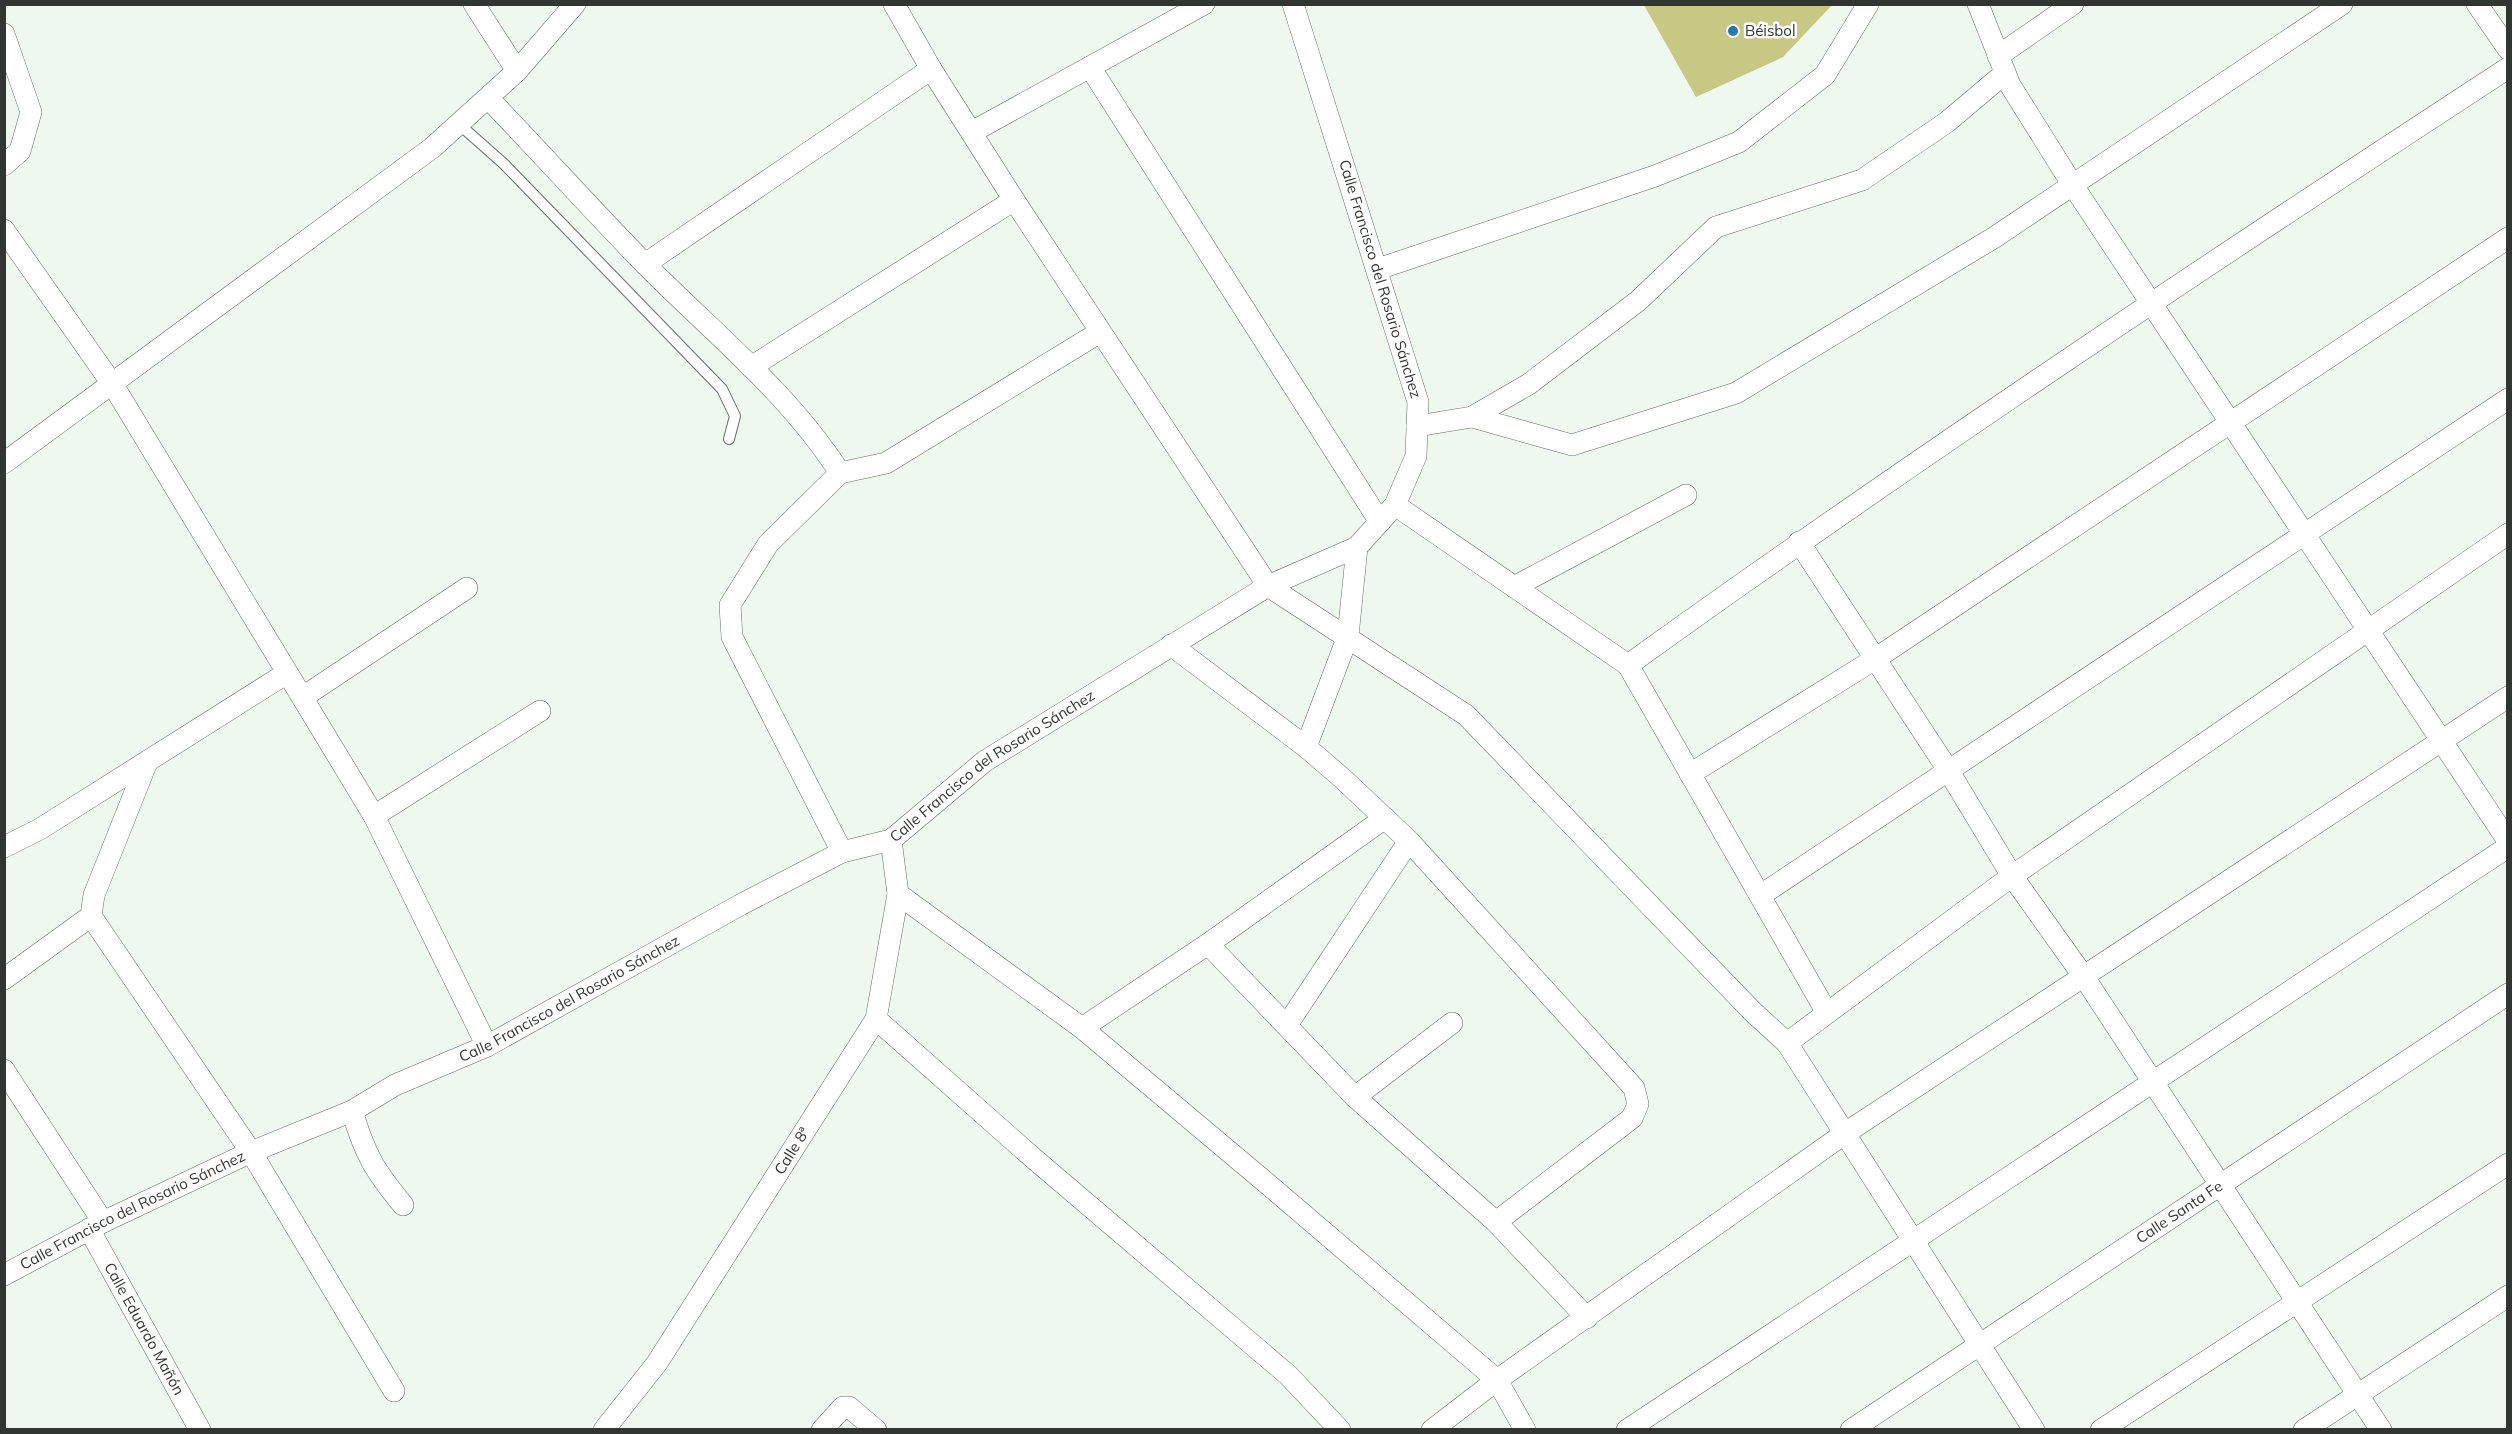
<svg xmlns="http://www.w3.org/2000/svg" width="2512" height="1434" font-family="Mulish,sans-serif">
<style>
.park{fill:#c7c883}
.lines{fill:none;stroke-linecap:round;stroke-linejoin:round}
.service-casing{stroke:#666f67;stroke-width:12}
.minor-casing{stroke:#666f67;stroke-width:22}
.service{stroke:#fff;stroke-width:10}
.minor{stroke:#fff;stroke-width:21}
.poi-dot{fill:#247baa;stroke:#fff;stroke-width:2}
.labels{text-anchor:middle;stroke-width:5;stroke-linejoin:round;paint-order:stroke}
.poi-label{font-size:15px;fill:#323632;stroke:#fff;text-anchor:start}
.street-label{font-size:15px;fill:#323632;stroke:#fff}
</style>
<rect width="100%" height="100%" fill="#eef8ee"/>
<path class="park" d="M1644 5H1832L1783 57 1696 97Z"/>
<g class="lines">
<defs>
<path id="service" d="M460 125 504 164 722 389 735 416 729 439"/>
<g id="minor">
<path d="M474 4 517 71"/>
<path d="M894 4 931 69 1014 200 1268 586 1466 715 1753 1012 1787 1043"/>
<path d="M1978 4 2010 85 2072 184 2508 841"/>
<path d="M2477 4 2508 49"/>
<path d="M4 34 31 112 20 151 4 165"/>
<path d="M1998 56 2073 4"/>
<path d="M1090 67 1380 522"/>
<path d="M489 99C542 154 592 210 645 264 711 331 789 393 840 473L768 544 730 605 732 637 842 852"/>
<path d="M972 132 1204 4"/>
<path d="M4 230 113 385 374 816 487 1046"/>
<path d="M645 264 931 69"/>
<path d="M1378 269 1655 176 1739 142 1825 75 1868 4"/>
<path d="M751 367 1014 200"/>
<path d="M1472 417 1572 445 1736 393 1995 237 2342 4"/>
<path d="M1417 426 1472 417 1529 384 1638 301 1716 227 1862 180 1947 122 2005 73"/>
<path d="M4 463 432 148 517 71 575 4"/>
<path d="M840 473 886 463 1100 332"/>
<path d="M1395 505 1628 665 1827 1013"/>
<path d="M1799 542 1948 770 2012 876 2084 977 2381 1430"/>
<path d="M1514 587 1686 495"/>
<path d="M1171 645 1306 747 1342 778 1409 841 1634 1088 1638 1104 1632 1118 1496 1222"/>
<path d="M1628 665C1916 458 2211 262 2508 68"/>
<path d="M303 697 467 588"/>
<path d="M1306 747 1348 636 1357 547"/>
<path d="M147 762 94 895 91 916 251 1152 394 1391"/>
<path d="M1690 774 1875 659 2508 238"/>
<path d="M374 816 540 711"/>
<path d="M4 847 40 829 287 673"/>
<path d="M898 894 1082 1028 1270 1186 1497 1380 1525 1430"/>
<path d="M1761 895 2508 399"/>
<path d="M1208 944 1355 1097 1496 1222 1587 1318"/>
<path d="M4 979 91 916"/>
<path d="M876 1019 1032 1157 1288 1375 1340 1430"/>
<path d="M1287 1025 1409 841"/>
<path d="M1082 1028 1208 944 1385 818"/>
<path d="M4 1070 103 1222"/>
<path d="M1355 1097 1452 1023"/>
<path d="M352 1111C365 1154 374 1170 403 1205"/>
<path id="s1" d="M89 1229 200 1430"/>
<path id="s2" d="M4 1275 103 1222 251 1152 352 1111 395 1085 487 1046 740 905 842 852 891 840 985 761 1268 586 1357 547 1395 505 1416 456 1418 402 1293 4"/>
<path d="M604 1430 657 1363 876 1019 898 894 891 840"/>
<path d="M822 1430 843 1407H849L876 1430"/>
<path d="M1432 1430 1497 1380 1844 1134 2508 697"/>
<path d="M1627 1430 2508 847"/>
<path id="s3" d="M1851 1430 2508 994"/>
<path d="M2034 1430 1787 1043 2012 876 2508 534"/>
<path d="M2101 1430 2508 1164"/>
<path d="M2304 1430 2508 1296"/>
</g>
</defs>
<use href="#service" class="service-casing"/>
<use href="#minor" class="minor-casing"/>
<use href="#service" class="service"/>
<use href="#minor" class="minor"/>
</g>
<circle class="poi-dot" cx="1733" cy="31" r="6"/>
<g class="labels">
<g class="poi-label">
<text x="1745" y="36">Béisbol</text>
</g>
<g class="street-label">
<text transform="translate(1380 279) rotate(73)" y="5">Calle Francisco del Rosario Sánchez</text>
<text dy="5" stroke="none"><textPath href="#s2" startOffset="1116">Calle Francisco del Rosario Sánchez</textPath></text>
<text dy="5" stroke="none"><textPath href="#s2" startOffset="630">Calle Francisco del Rosario Sánchez</textPath></text>
<text transform="translate(792 1151) rotate(-58)" y="5">Calle 8ª</text>
<text dy="5" stroke="none"><textPath href="#s2" startOffset="144">Calle Francisco del Rosario Sánchez</textPath></text>
<text dy="5" stroke="none"><textPath href="#s3" startOffset="394">Calle Santa Fe</textPath></text>
<text dy="5" stroke="none"><textPath href="#s1" startOffset="114">Calle Eduardo Mañón</textPath></text>
</g>
</g>
<rect width="2512" height="1434" fill="none" stroke="#323632" stroke-width="12"/>
</svg>
